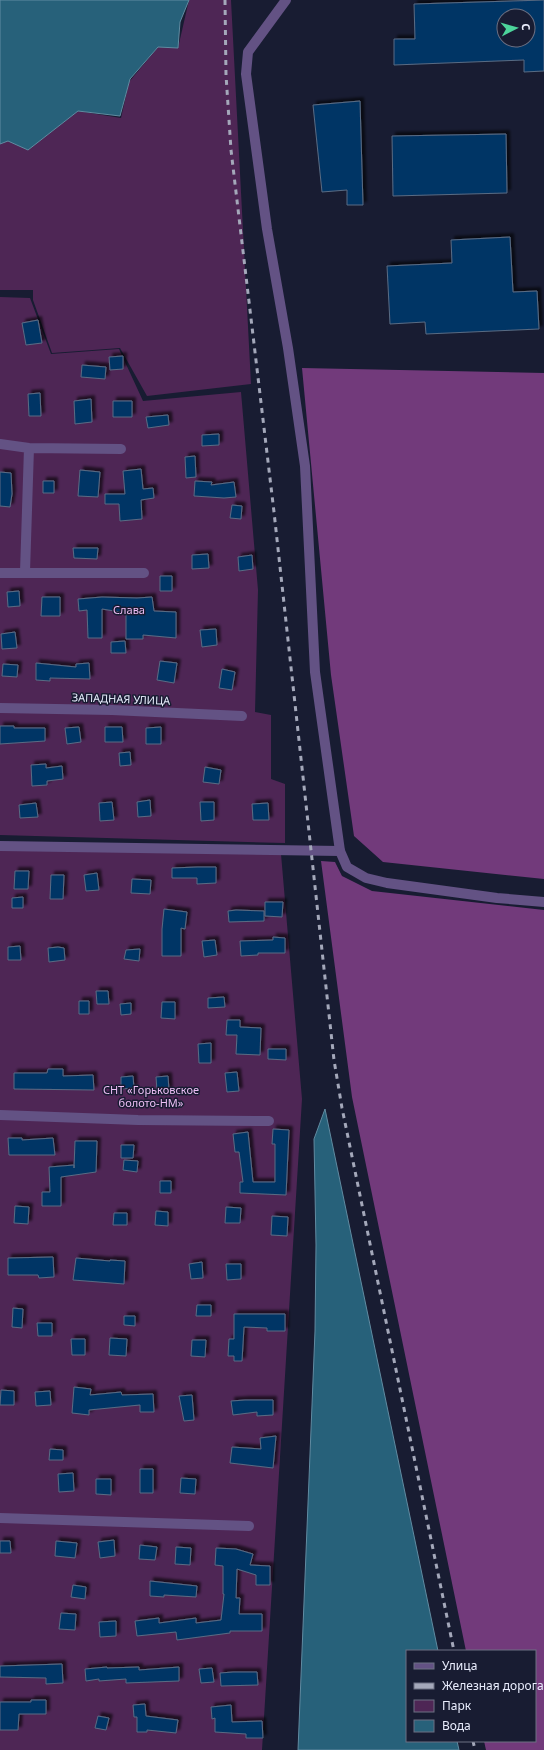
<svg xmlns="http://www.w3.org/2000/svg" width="544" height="1750" font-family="'Noto Sans',sans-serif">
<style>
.green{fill:#4e2655}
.forest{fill:#723a7b}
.water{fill:#27617a;stroke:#618ba1}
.building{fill:#053565;stroke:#596c84;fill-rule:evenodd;filter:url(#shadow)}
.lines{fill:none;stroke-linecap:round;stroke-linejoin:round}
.minor{stroke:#635284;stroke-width:10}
.tertiary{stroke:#635284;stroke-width:10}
.rail{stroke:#a4a8ba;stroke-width:3;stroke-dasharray:5 5;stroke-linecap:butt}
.labels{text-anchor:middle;stroke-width:3;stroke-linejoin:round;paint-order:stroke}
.park-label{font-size:11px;fill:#edbef5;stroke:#181c32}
.street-label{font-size:11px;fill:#e9edfd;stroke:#181c32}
</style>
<defs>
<filter id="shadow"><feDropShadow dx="3.5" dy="-3.5" stdDeviation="1" flood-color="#0009"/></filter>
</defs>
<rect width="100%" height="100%" fill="#181c32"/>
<path class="green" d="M189 0H231L251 384 147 396 120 348 52 353 33 300V290H0V144L7 140 28 150 78 111 121 118 129 82 158 47 178 48Z
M0 297 30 298 51 354 119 349 143 401 241 392 258 590 255 712 271 715V779L285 784V843L0 835Z
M0 848 281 854 302 1099 262 1750H0Z"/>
<path class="forest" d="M302 368 544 373V879L383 862 354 836 331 675Z
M321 861 335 862 342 876 372 891 544 910V1750H486L484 1741H535V1651H466L352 1097Z"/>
<path class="water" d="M0 0H189L180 22 178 48 158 47 130 79 120 116 78 111 28 150 8 141 0 144Z
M325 1109 438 1651H407V1741H457L459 1750H298L315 1331 316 1245 314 1139Z"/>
<path class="building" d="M544 0V71L524 72V60L394 65V39H415L414 4ZM504 16H528V40H504Z
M360 101 363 205H347V190L322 192 313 105Z
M506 134 507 193 393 196 392 136Z
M510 237 513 292 537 291 539 329 426 334 425 322 390 324 387 266 452 263 451 240Z
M38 320 42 343 26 345 22 323Z
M123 356V369L110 370 109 357Z
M82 365 106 367 105 379 81 377Z
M40 393 41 416H29L28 394Z
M91 399 92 422 75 424 74 401Z
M113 401H132V417H113Z
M168 415 169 425 148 428 146 417Z
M219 434V445L202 446V435Z
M195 456 196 477 186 478 185 457Z
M141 469 143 489 153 488 154 498 141 500 142 519 120 521 119 504H105V494H125L123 471Z
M80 470 100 472 98 497 78 496Z
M0 472 11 473 12 494 10 507 0 506Z
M43 481H54V493H43Z
M195 481 212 482 211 485 234 482 236 497 224 498 194 496Z
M232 505 242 506 241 519 230 518Z
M73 548H98L97 559 74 558Z
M208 554 209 568 192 569V555Z
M252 555 253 569 239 571 238 557Z
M160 576H172V591H160Z
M19 591 20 606 8 607 7 592Z
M42 597H60V616H41Z
M102 597 137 598 152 597 154 611 176 612V638L143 635V639H126V613L102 609V638H88L87 610 79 611 78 599Z
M216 629 217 645 202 647 200 630Z
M15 632 17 648 2 649 1 634Z
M125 641 126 653H111V642Z
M160 661 177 663 174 683 157 680Z
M36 663 76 667V664L89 663 90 679 50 678V681L36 680Z
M3 664 18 665 17 677 2 676Z
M222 669 235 672 232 690 219 688Z
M0 726H14V728H45V741L0 744Z
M79 727 81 742 67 744 65 728Z
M105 727H122L123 742H105Z
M161 727V744H146V728Z
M130 752 131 765 120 766 119 753Z
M46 764V768L62 766 63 779 47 781V785L32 786 31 765Z
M205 767 221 770 219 784 203 782Z
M150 800 151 816 138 817 137 802Z
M112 802 114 820 100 821 99 803Z
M200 802H214V820L201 821Z
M36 803 38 817 20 818 19 805Z
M268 803 269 820H253L252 804Z
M197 867H216V883L197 884V878H172V868Z
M15 871H29L28 889H14Z
M97 873 99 890 86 891 84 875Z
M51 875H64L63 899H50Z
M132 879 151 880 150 894 131 893Z
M23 897V908H12V898Z
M265 902H283L282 917 265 916Z
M164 909 187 912 185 929 181 928V956H162V929Z
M236 910 264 911V921L229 922 228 911Z
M273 937 285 938V953H258V955L241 956 240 941 273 940Z
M215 940 217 955 204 957 202 941Z
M20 946 21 960H8V947Z
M58 947 64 948 65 960 49 962 48 948Z
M140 949 139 961 124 959 126 950Z
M96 991H108L109 1004H97Z
M224 997 225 1007 208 1008V998Z
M79 1001H89V1014H79Z
M162 1002H175V1019L161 1018Z
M131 1003V1014L121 1015 120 1004Z
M227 1020H240V1027L261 1028 260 1055 236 1054 237 1035H226Z
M211 1043V1063H199L198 1044Z
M268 1049H286V1060L268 1059Z
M48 1069H63V1076L93 1075 94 1090 14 1089V1073H47Z
M237 1072 239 1091 227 1092 225 1073Z
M133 1076 134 1088 121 1089V1077Z
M168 1076 169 1090 157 1091 156 1077Z
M273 1129 289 1130 286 1195 240 1193V1182H243L239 1152H235L233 1134 248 1132 253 1182H275V1144H272Z
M8 1138H22V1140L53 1138 55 1155H9Z
M75 1141H97L96 1172 61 1177V1206H42V1192H50L49 1167 74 1165V1168Z
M121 1145H134L133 1158H121Z
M124 1160 138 1161 137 1172 123 1170Z
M160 1181H171V1193H160Z
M15 1206 29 1207 28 1224 14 1223Z
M226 1207 241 1208 240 1223H225Z
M156 1211 168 1212V1226L155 1225Z
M114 1213H127V1225H113Z
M272 1216 288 1217 287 1236 271 1235Z
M53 1257 54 1277 39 1278 38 1275H8V1258Z
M76 1258 110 1261V1260L125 1261 124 1284 73 1280Z
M202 1262 203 1278 191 1279 189 1264Z
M226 1264H241V1279L227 1280Z
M197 1305H211V1316H196Z
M13 1308 23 1309 22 1328 12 1327Z
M234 1314H285V1331H267V1328L244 1327 242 1361H234V1356H228L229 1339H234Z
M124 1316H135V1326L124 1325Z
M37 1323H52V1336H38Z
M110 1338 127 1339 126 1356 109 1355Z
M71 1339H85V1355H72Z
M192 1340H206L205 1357 191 1356Z
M74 1387 91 1389 90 1395 121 1392 122 1395 153 1394 154 1412H140V1405L89 1410V1415L72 1413Z
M1 1390 14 1391V1405H0Z
M50 1391 51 1405 36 1406 35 1392Z
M192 1395 194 1420 184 1421 179 1396Z
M245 1400H273V1415L257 1416V1412L233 1415 231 1401Z
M276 1436 273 1468 230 1463 232 1447 261 1449 260 1438Z
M50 1449 63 1450V1460H49Z
M140 1469H153V1493H140Z
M73 1473 74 1491 59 1492 58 1474Z
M181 1478 196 1479 195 1494 180 1493Z
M96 1479H111V1495L96 1494Z
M114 1540 115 1556 100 1558 98 1542Z
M0 1541H10L11 1553H0Z
M56 1541 77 1543 75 1558 55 1556Z
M140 1545 157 1547 155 1560 139 1559Z
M176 1547 191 1548 190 1565 175 1564Z
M216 1548 236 1549 253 1554 250 1565 270 1566V1585H256V1575L237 1569 236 1598H240L239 1614H262V1631H230V1633L177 1640 176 1632 137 1636 135 1621 159 1618V1623L196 1618V1623L221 1620 224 1594H223V1566L215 1565Z
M150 1581 197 1586 196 1597 164 1595V1597L150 1596Z
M73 1585 86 1587 85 1599 71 1597Z
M61 1613 76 1614 75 1630 59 1629Z
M116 1621V1636L100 1637 99 1622Z
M62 1664 63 1683 46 1684V1678L0 1677V1666Z
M107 1667V1668L139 1667V1670L179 1667V1681L126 1683V1679L99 1681V1679L86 1681 85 1669Z
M212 1668 214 1682 201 1683 199 1669Z
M233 1672H257L258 1685 221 1686 220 1673Z
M31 1700H46V1714H19L18 1730H0V1702H31Z
M145 1704 146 1716 178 1720 176 1733 147 1730V1732H137V1717H134L133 1705Z
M231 1705 232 1722 262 1721 263 1738H246V1734L215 1732V1718L212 1719 211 1707Z
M98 1716 109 1718 106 1730 95 1728Z"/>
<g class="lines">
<path class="minor" d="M0 444 29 448 121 449
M25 572 29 448
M0 573H144
M0 708 112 710 242 716
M0 846 340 851
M0 1115 138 1120 269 1121
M0 1518 249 1526"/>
<path class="tertiary" d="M286 0 248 52 246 74 267 229 288 348 305 466 315 672 340 851 347 867 366 878 387 883 497 898 544 902"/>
<path class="rail" d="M225 0 226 75 231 150 274 512 334 1060 342 1108 454 1651
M473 1741 475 1750"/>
</g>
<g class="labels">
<g class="park-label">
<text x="129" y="614">Слава</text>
<text x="151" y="1094">СНТ «Горьковское<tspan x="151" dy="13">болото-НМ»</tspan></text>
</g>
<g class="street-label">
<text transform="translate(121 699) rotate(2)" y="4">ЗАПАДНАЯ УЛИЦА</text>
</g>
</g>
<rect x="406" y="1650" width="130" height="92" fill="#181c32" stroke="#6c7083"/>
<rect x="414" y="1663" width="20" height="6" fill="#635284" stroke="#6c7083"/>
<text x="442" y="1670" font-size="12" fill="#e9edfd">Улица</text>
<rect x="414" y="1683" width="20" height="6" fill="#a4a8ba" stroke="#6c7083"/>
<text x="442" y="1690" font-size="12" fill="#e9edfd">Железная дорога</text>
<rect x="414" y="1700" width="20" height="12" fill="#4e2655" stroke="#6c7083"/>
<text x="442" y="1710" font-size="12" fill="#e9edfd">Парк</text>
<rect x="414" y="1720" width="20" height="12" fill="#27617a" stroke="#6c7083"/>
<text x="442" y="1730" font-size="12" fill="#e9edfd">Вода</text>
<g transform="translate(516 28) rotate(84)"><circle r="19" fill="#181c32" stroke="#6c7083"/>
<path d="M0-3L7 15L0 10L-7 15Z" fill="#4cd49b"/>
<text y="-6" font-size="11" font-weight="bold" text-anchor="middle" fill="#e9edfd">С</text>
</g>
</svg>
